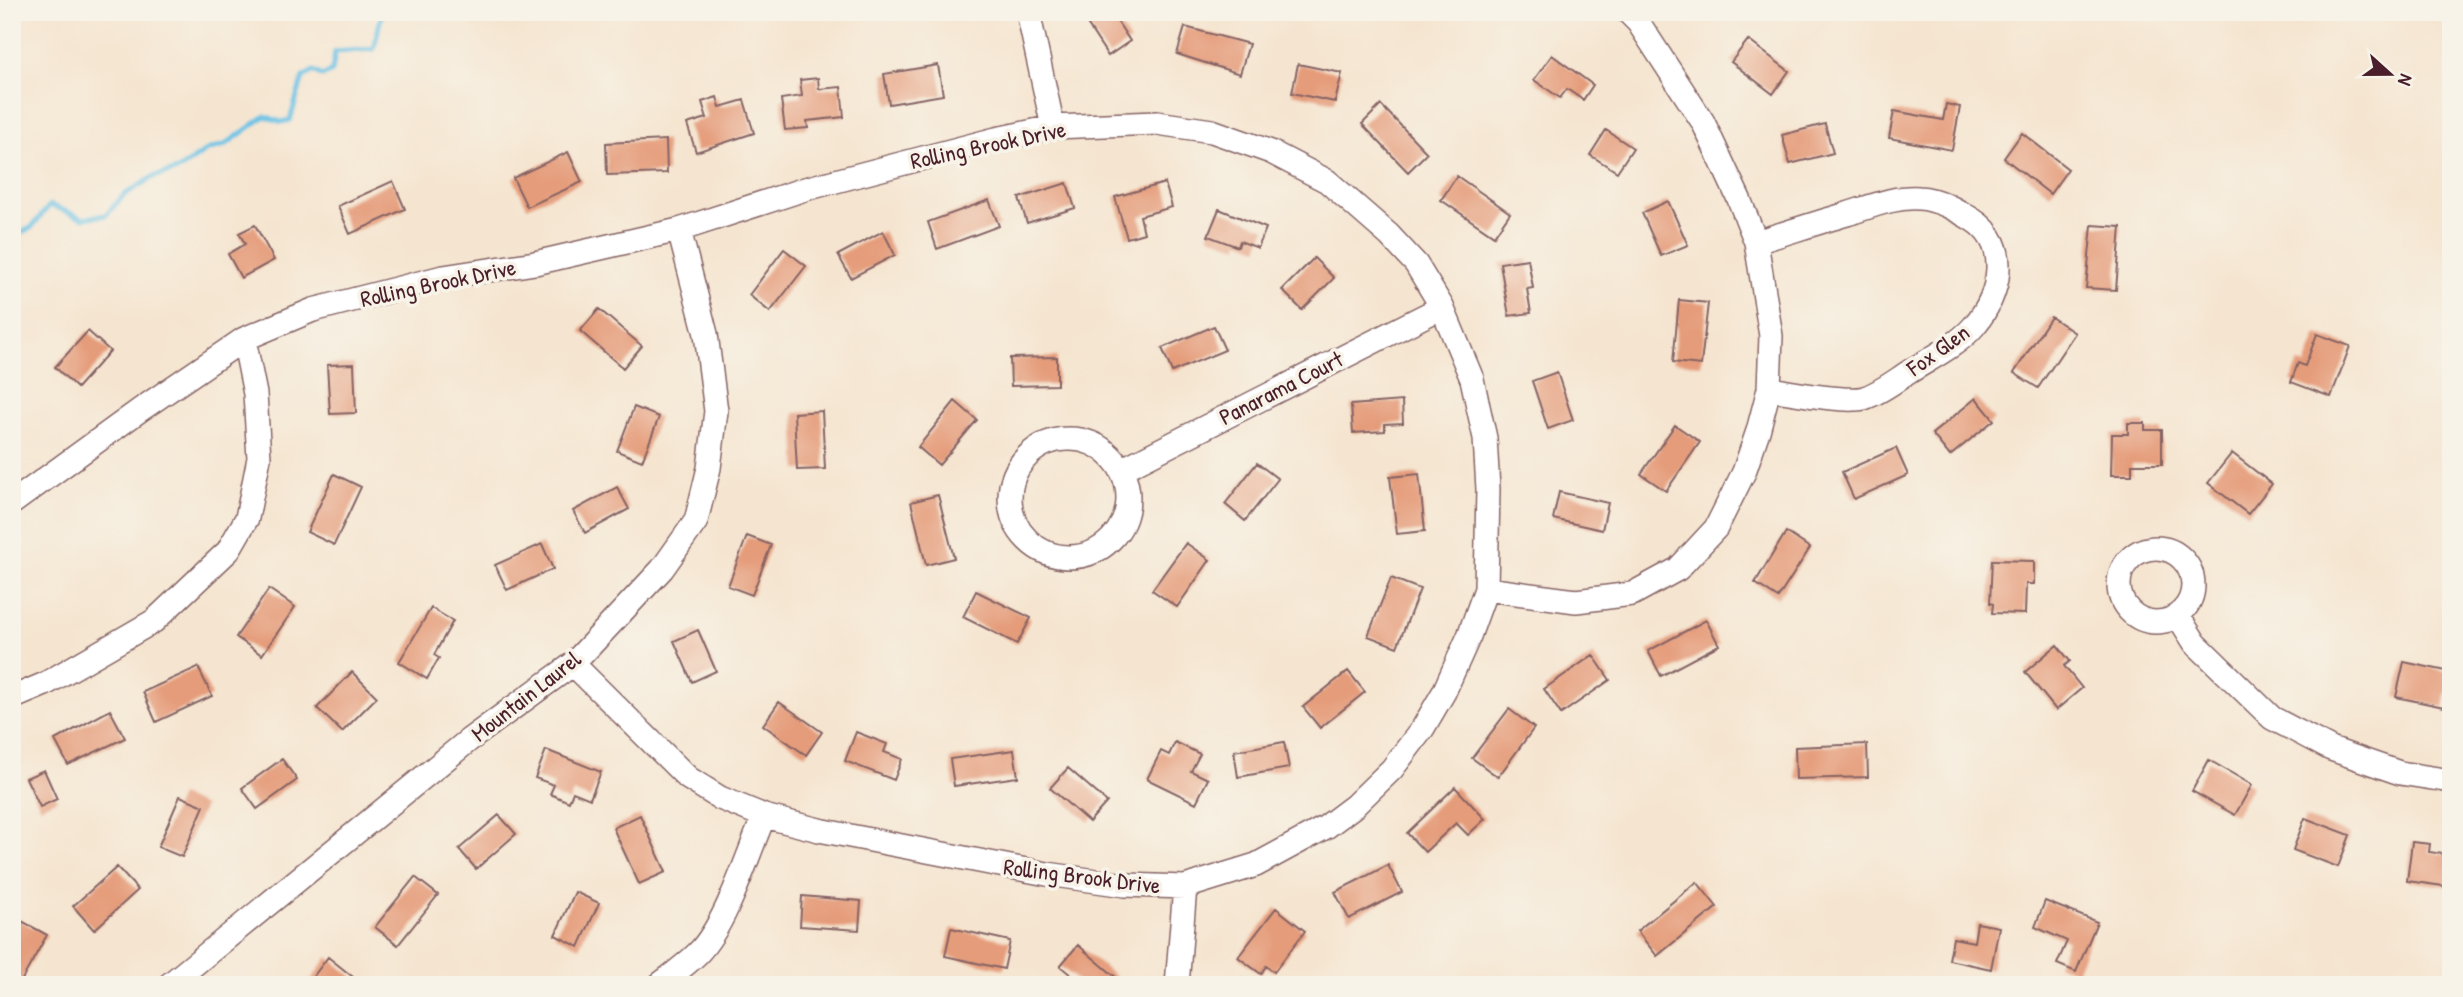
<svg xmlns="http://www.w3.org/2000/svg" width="2463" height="997" font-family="'Patrick Hand',sans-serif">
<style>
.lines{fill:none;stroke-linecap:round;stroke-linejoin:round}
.stream{stroke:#68c1e5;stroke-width:5}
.building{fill:#e59c7a}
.minor-casing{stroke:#866465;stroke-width:26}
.minor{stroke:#fff;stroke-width:23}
.labels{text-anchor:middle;stroke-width:7;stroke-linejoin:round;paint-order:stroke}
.street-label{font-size:23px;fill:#4a1f2b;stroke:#f7f3e8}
</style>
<rect width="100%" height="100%" fill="#f7f3e8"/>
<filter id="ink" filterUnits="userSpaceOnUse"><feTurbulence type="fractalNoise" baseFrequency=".0143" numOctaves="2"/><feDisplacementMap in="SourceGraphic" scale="14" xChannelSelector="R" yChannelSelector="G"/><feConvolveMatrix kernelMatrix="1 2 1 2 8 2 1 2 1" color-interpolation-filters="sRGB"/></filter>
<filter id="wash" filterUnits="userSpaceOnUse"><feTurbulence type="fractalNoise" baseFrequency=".00686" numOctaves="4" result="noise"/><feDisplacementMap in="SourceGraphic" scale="28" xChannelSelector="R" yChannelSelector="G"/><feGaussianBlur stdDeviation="1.57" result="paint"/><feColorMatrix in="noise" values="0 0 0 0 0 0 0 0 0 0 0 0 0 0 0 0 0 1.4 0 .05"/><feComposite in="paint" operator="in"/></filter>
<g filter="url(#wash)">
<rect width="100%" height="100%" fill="#f5e5d0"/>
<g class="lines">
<path class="stream" d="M12 236 31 228 50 205 83 218 106 215 124 195 153 177 178 170 207 150 225 145 265 116 281 122 290 120 303 77 314 71 322 76 332 71 335 52 374 49 382 12"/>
</g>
<g id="blocks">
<path class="building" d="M1079 12H1111L1130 41 1108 56Z
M1185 27 1249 44 1240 74 1177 54Z
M1748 40 1789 71 1773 94 1731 62Z
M1552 55 1593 85 1583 100 1567 89 1560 98 1534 80Z
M1298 64 1342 73 1335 102 1292 93Z
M938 65 943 95 889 104 884 74Z
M818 78 819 89 841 87 844 117 807 121 808 128 785 130 781 99 802 96 800 80Z
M717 97 720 107 744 100 754 133 696 152 687 124 707 118 702 102Z
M1946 104 1960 107 1952 150 1889 138 1894 111 1943 120Z
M1381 105 1427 153 1408 172 1362 124Z
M1825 124 1833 153 1790 164 1782 135Z
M1606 130 1633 148 1617 172 1590 155Z
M2022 133 2068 169 2050 194 2004 158Z
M666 140 667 173 607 175 606 143Z
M568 152 582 182 527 207 513 178Z
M1457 176 1510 213 1494 236 1441 200Z
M393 181 405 209 350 234 338 206Z
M1067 183 1075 208 1027 223 1019 198Z
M1165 183 1172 207 1140 216 1144 233 1127 238 1115 197Z
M989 200 999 226 937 249 928 222Z
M1668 201 1688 245 1661 256 1642 213Z
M1219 209 1266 228 1258 248 1240 241 1238 247 1208 236Z
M255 225 274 260 241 278 228 254 245 244 239 233Z
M2092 225 2121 227 2116 290 2086 288Z
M883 231 895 255 851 278 838 255Z
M784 249 806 266 770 312 749 295Z
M1314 258 1334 278 1302 310 1282 290Z
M1528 259 1533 288 1527 289 1531 313 1509 316 1500 263Z
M1679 300 1708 303 1701 365 1673 362Z
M599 309 642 346 623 368 580 331Z
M2051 317 2075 333 2038 388 2014 373Z
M1214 326 1225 350 1172 372 1162 348Z
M88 331 110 351 77 388 55 367Z
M2317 334 2350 346 2331 397 2291 382 2298 363 2305 366Z
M1057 357V385L1011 386 1010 358Z
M354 364 356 413 330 414 327 365Z
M1557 372 1573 420 1548 429 1532 381Z
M1976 398 1994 420 1950 456 1932 434Z
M955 401 977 420 939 465 918 447Z
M1402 401 1403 423 1385 424V431L1353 433 1351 405Z
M634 407 659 417 642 461 617 451Z
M822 411 825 469 797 470 794 413Z
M2128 423H2145V430H2162V464H2132V475H2111L2112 434H2128Z
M1675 425 1700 442 1666 491 1641 474Z
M1896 448 1908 475 1854 499 1842 472Z
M2232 453 2272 484 2248 514 2208 483Z
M1257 463 1278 479 1245 521 1225 504Z
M334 474 361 487 334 545 307 532Z
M1419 474 1425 531 1397 534 1390 477Z
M617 487 629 509 585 533 573 511Z
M1559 492 1608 503 1602 530 1553 519Z
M938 495 954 558 926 565 911 502Z
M1786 532 1810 548 1778 598 1755 583Z
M747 536 771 545 752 595 728 586Z
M1186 543 1210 560 1177 607 1152 590Z
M542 544 553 569 507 590 495 565Z
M1992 560 2034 561V584H2026L2025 614 1992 613 1993 604 1990 603Z
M1391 578 1420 589 1397 647 1368 636Z
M269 589 295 607 262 655 236 637Z
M976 591 1031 618 1017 644 963 617Z
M431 608 453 621 434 655 439 658 427 679 399 662Z
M1706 620 1719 645 1661 676 1648 651Z
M698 630 716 671 692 682 674 641Z
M2057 645 2070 661 2064 666 2082 688 2056 710 2025 672Z
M1593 655 1610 680 1561 714 1544 689Z
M2404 662 2451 672 2444 707 2396 697Z
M198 667 212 696 156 722 143 692Z
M1348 671 1365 692 1320 728 1303 707Z
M352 672 377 697 342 732 317 708Z
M779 702 822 732 806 755 763 725Z
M1509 709 1534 728 1498 777 1472 758Z
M110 710 125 738 68 765 55 740Z
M856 732 887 744 884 752 902 759 894 780 845 761Z
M1175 742 1200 754 1191 771 1208 779 1196 803 1147 779 1161 751 1169 755Z
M1284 742 1289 768 1238 777 1234 751Z
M1867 744 1868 777 1796 779 1795 747Z
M546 750 601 772 590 799 573 792 569 802 550 794 554 785 535 778Z
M1014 750 1018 777 954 786 950 759Z
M282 759 297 780 257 809 242 788Z
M2209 760 2252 785 2235 815 2192 791Z
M1068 768 1107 802 1089 822 1050 788Z
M44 770 57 799 40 807 26 778Z
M1455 787 1485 819 1468 835 1456 823 1425 852 1407 833Z
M180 796 204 806 182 857 158 847Z
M499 815 516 834 476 869 459 849Z
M640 815 666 872 639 884 613 828Z
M2305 818 2350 835 2338 867 2293 850Z
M2412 842 2430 844 2429 852 2451 855V887L2407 881Z
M1388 865 1402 892 1349 919 1335 892Z
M117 867 138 890 94 930 73 906Z
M415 877 438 895 398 945 375 927Z
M1697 882 1717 907 1657 956 1637 931Z
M575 892 599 903 579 947 555 935Z
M802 896 861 901 859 930 800 926Z
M2045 901 2097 922 2076 972 2057 964 2067 941 2035 927Z
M1276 908 1305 931 1274 972 1266 966 1261 974 1238 957Z
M18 919 47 935 19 985H12V930Z
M1977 923 1999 927 1991 969 1949 960 1953 938 1974 942Z
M951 928 1010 941 1004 969 945 956Z
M1078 945 1125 985H1083L1060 966Z
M328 957 363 985H307Z"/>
</g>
</g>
<g filter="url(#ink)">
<use href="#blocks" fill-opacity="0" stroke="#866465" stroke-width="2"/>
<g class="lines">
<defs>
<path id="minor" d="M1028 12 1053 127
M1756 242C1786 233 1816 223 1847 214 1870 207 1895 196 1919 198 1938 199 1957 210 1973 220 2012 245 2000 295 1974 326 1958 345 1931 358 1909 372 1895 381 1880 393 1864 398 1845 403 1791 392 1769 389
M1010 498a59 59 0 1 1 118 0a59 59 0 1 1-118 0Z
M1121 470 1442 307
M12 503 140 410 244 339 313 310 443 277 535 263 679 230 805 189 996 139 1053 127 1157 123 1212 131 1271 152 1327 181 1389 235 1416 264 1442 307 1472 379 1485 438 1488 489 1486 589 1469 636 1444 692 1423 728 1392 769 1354 806 1326 827 1256 865 1185 887 1125 885 1047 874 819 830 764 816 720 798 688 778 573 664
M2119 585a37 37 0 1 1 74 0a37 37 0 1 1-74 0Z
M1486 589 1576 601 1632 594 1678 569 1716 528 1744 472 1758 431 1769 389 1771 336 1756 242 1739 199 1703 122 1638 22 1628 12
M2178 616 2195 643 2272 718 2331 749 2400 773 2451 781
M12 698 45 684 154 621 228 551 247 518 259 458 255 394 244 339
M169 985 469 740 573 664 662 569 696 521 709 468 716 411 706 334 679 230
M659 985C672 975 686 965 698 953 727 923 747 856 764 816
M1177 985 1185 887"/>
</defs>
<use href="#minor" class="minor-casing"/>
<use href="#minor" class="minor"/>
</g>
</g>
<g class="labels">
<g class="street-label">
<text transform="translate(988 145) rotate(-12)" y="8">Rolling Brook Drive</text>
<text transform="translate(438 283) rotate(-12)" y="8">Rolling Brook Drive</text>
<text transform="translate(1938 350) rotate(-36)" y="8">Fox Glen</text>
<text transform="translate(1281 388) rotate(-27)" y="8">Panarama Court</text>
<text transform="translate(526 696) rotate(-38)" y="8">Mountain Laurel</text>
<text transform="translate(1082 876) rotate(7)" y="8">Rolling Brook Drive</text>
</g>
</g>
<rect width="2463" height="997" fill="none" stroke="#f7f3e8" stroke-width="42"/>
<g transform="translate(2390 74) rotate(111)" stroke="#f7f3e8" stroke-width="5" paint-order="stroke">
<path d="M0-5L12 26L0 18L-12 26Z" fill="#4a1f2b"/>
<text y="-10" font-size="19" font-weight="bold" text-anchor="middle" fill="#4a1f2b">N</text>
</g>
</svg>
